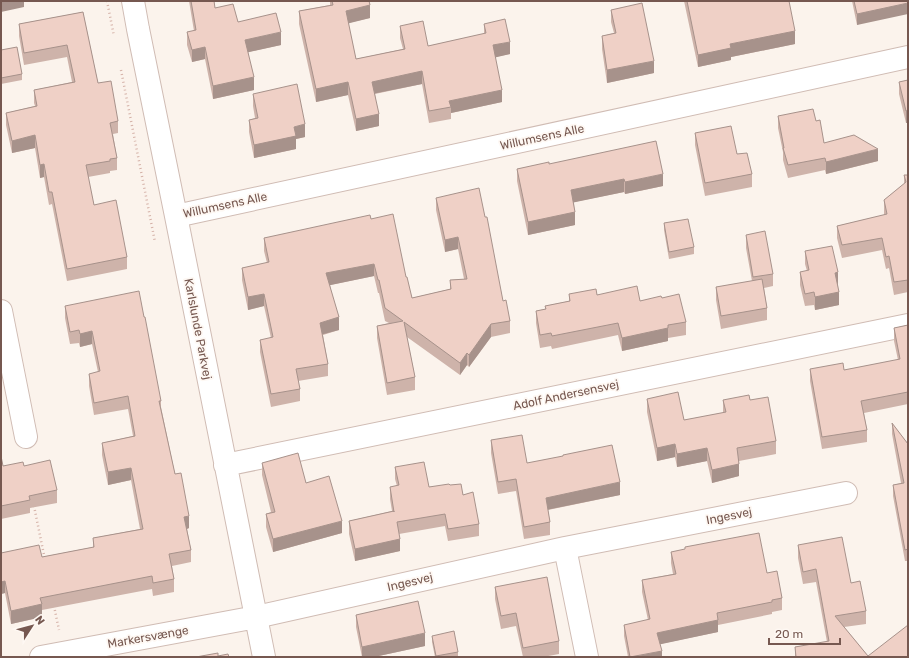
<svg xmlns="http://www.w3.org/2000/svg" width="909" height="658" font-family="Rubik,sans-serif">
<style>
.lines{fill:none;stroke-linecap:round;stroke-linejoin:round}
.minor-casing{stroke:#d0bcb4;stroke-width:24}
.path{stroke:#d5b2a8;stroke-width:2.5;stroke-dasharray:1 3;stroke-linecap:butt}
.minor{stroke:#fff;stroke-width:22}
.wall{fill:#ceb3aa}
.shaded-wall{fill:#a7928b}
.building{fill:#efd0c6;stroke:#a7928b}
.labels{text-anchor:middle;stroke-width:3.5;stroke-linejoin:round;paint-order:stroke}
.street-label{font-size:12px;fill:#765850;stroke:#fef8f3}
</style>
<rect width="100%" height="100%" fill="#fbf3ec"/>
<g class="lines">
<defs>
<path id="minor" d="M133 1 138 29 176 216 264 657
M176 216 908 57
M1 311 26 437
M225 465 908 325
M565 548 587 657
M41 657 256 617 565 548 846 493"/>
</defs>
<use href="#minor" class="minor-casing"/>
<path class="path" d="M107 1 114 36
M121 70 155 242
M34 506 45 560
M54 606 59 630"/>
<use href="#minor" class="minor"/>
</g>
<path class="wall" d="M189 1H214L215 8 238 22 281 45 248 52 254 90 213 99 205 59 192 62 187 45V32L194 31Z
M330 1H369L370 18 348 23 356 59 403 49 400 38V26L428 46 484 34V24L510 54 495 57 502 102 451 113V119L429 123 422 84 375 94 379 126 356 131 348 95 316 102 299 24V11L330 5Z
M684 1H792L789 2 795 44 731 57V60L698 67Z
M852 1H908L857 25Z
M611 10 654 73 607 83 602 49V36L614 33 611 22Z
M83 12 98 83 118 121V133L113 134 117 158V170L110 171V173L88 177 94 205 127 257V269L67 281 52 204 49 205 44 177 40 178 35 148 12 153 6 125V113L35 106 34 103V90L72 82 67 57 24 65 19 36V24Z
M1 50 22 74V80L1 84Z
M908 80 906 123 899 94V82Z
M253 94 305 137 296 139V149L254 158 249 132V120L255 118 253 106Z
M778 116 816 121 824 143 878 161 826 174 825 170 788 178 783 160V152L778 128Z
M695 133 737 154 752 174V187L705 196 695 145Z
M549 164 663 186 625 194 624 192 574 202 575 225 528 235 517 181V169Z
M904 175H908V292L894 295 889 268 886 269 882 250 842 258 837 238V226L884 215V200L904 184Z
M436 198 503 301 510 321V333L491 337 469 367 467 365 460 375 407 337 415 377V390L387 395 377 338V326L389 323 385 321 379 293H378L374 276 330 285 339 330 323 335 328 364V376L298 381 300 389V401L271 407 260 352V340L271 338 264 306 248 310 242 280V268L267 263 264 251V238L371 219 406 277 412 298 450 289V280L464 279 458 249 445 252 436 210Z
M664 223 694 247V254L669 259 664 230Z
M746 235 773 274V286L764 288 767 308V320L721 329 716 300V287L752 281 746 248Z
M805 251 838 285 839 305 815 310 814 305 805 306 800 285V272L807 271 805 264Z
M569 294 597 295 640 301 662 298 686 322V335L668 338V341L622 351 618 335 552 349 551 346 540 348 536 323V311L545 309V306L569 301Z
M65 306 161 401V407L175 474 189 528 187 529 191 550V562L172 566 174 579V592L153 596 152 589 42 610V617L11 624 5 593 1 594V553L42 557 93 547V538L140 529 131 480 108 485 102 455V443L133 436 128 409 94 415 89 386V374L98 372 92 344 80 347 79 343 70 344 65 318Z
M908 325V404L864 413 867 430V442L822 449 810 381V369L844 370 898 360 894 341V328Z
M647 399 684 420 723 413V400H750L776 441V454L739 461V476L712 483 707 461 677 467 675 457 657 461 647 412Z
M892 423 908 444V561H905L893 496V485L901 483 892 434Z
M491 440 527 463 620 495 548 510 550 522V535L524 539 516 491 498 494 491 453Z
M1 456 3 466H24L57 490V503L30 508V513L1 519Z
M262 463 306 483 342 533 273 552 266 527V514L271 512 262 475Z
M395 467 429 487 450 485 463 495 479 524V536L448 541 445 526 399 534 400 551 355 561 349 534V521L392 511 390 499V487L397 486 395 479Z
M798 545 851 583 866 611V624L844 627 868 656 908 657H795V647L827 642 816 582 803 584 798 558Z
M671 552 767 573 782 598V610L772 612V614L718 625V632L660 644 662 657H628L624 636V625L648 620 642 592V580L673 574 671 563Z
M495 587 559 641V654L543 657H523L516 626 501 629 495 599Z
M356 615 425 646 374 657H362L356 627Z
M432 636 458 652V657H435L432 642Z"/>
<path class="shaded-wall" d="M1 1H24V7L1 12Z
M908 3V14L857 25V14Z
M370 5V18L346 24V11Z
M795 31V44L731 57V60L698 67V55L730 44Z
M281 32V45L245 53V40Z
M510 42V54L493 58V45Z
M205 47V59L192 62V50Z
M654 61V73L607 83V70Z
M422 71V84L372 94V82Z
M254 77V90L213 99V86Z
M348 82V95L316 102V89Z
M502 90V102L451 113V107L449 101Z
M908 110V123H906V111Z
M379 114V126L356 131V119Z
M305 124V137L296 139V149L254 158V145L294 127Z
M35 135V148L12 153V141Z
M878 149V161L826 174V162Z
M44 164V177L40 178V165Z
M663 174V186L625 194V182Z
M624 179V192L571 203V190Z
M575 212V225L528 235V222Z
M458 237V249L445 252V240Z
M374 264V276L326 286V273Z
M838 272V285L835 286V273Z
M839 292V305L815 310V297Z
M264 294V306L248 310V297Z
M339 317V330L320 335V323Z
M491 324V337L469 367V355Z
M668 328V341L622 351V338Z
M92 331V344L80 347V334Z
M467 353V365L460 375V363Z
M675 444V457L657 461V448Z
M707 448V461L677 467V454Z
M739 464V476L712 483V470Z
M131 468V480L108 485V472Z
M620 482V495L546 510V498Z
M189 516V528L184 530V517Z
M342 521V533L273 552V539Z
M400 539V551L355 561V549Z
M5 581V593L1 594V582Z
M42 604V617L11 624V611Z
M718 620V632L657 645V633Z
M425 633V646L374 657H362V647Z
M662 651V657H633Z"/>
<path class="building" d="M191 1H214L215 8 233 4 238 22 276 13 281 32 245 40 254 77 213 86 205 47 192 50 187 32 196 30Z
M332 1H369L370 5 346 11 356 59 405 49 400 26 423 21 428 46 486 33 484 24 505 19 510 42 493 45 502 90 449 101 451 107 429 111 422 71 372 82 379 114 356 119 348 82 316 89 299 11 333 5Z
M687 1H789L795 31 730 44 731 48 698 55Z
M854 1H908V3L857 14Z
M642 3 654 61 607 70 602 36 616 33 611 10Z
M83 12 98 83 111 81 118 121 110 123 117 158 110 159V161L86 165 94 205 116 200 127 257 67 269 52 192H49L44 164 40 165 35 135 12 141 6 113 37 106 34 90 75 82 67 45 24 53 19 24Z
M17 47 22 74 1 78V50Z
M908 80V110L906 111 899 82Z
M297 84 305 124 294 127 296 136 254 145 249 120 258 118 253 94Z
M813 109 816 121 820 120 824 143 854 135 878 149 826 162 825 158 788 165 783 148H784L778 116Z
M731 126 737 154 747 153 752 174 705 183 695 133Z
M656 141 663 174 625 182 624 179 571 190 575 212 528 222 517 169 549 162V164Z
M904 175H908V280L894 282 889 256 886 257 882 238 842 245 837 226 887 214 884 200 906 182Z
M479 188 485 217H487L503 301 506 300 510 321 491 324 469 355 467 353 460 363 404 322 415 377 387 383 377 326 403 321 385 308 379 280H378L374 264 326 273 339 317 320 323 328 364 296 369 300 389 271 394 260 340 273 337 264 294 248 297 242 268 269 262 264 238 370 215 371 219 393 214 406 277H407L412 298 451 289 450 280 467 279 458 237 445 240 436 198Z
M688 219 694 247 669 252 664 223Z
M765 231 773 274 753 277 746 235Z
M832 246 838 272 835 273 839 292 815 297 814 292 805 294 800 272 809 270 805 251Z
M762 279 767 308 721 316 716 287Z
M637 286 640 301 661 296 662 298 679 294 686 322 668 325V328L622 338 618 323 552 336 551 333 540 335 536 311 546 309 545 306 570 301 569 294 596 289 597 295Z
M139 291 144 317H145L161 401H159L175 474 181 473 189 516 184 517 191 550 169 554 174 579 153 583 152 576 40 598 42 604 11 611 5 581 1 582V553L39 545 42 557 94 547 93 538 143 529 131 468 108 472 102 443 135 436 128 396 94 403 89 374 100 371 92 331 80 334 79 330 70 332 65 306Z
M908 325V392L861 401 867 430 822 437 810 369 843 363 844 370 900 359 894 328Z
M678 392 684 420 726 412 723 400 749 395 750 400 768 397 776 441 737 448 739 464 712 470 707 448 677 454 675 444 657 448 647 399Z
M892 423 908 444V549L905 550 893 485 904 483Z
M522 435 527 463 563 456V455L612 445 620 482 546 498 550 522 524 527 516 479 498 482 491 440Z
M298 453 306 483 329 476 342 521 273 539 266 514 275 512 262 463Z
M1 456 3 466 23 462 24 466 50 460 57 490 29 496 30 500 1 506Z
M424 462 429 487 449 484 450 485 461 484 463 495 473 492 479 524 448 529 445 514 397 522 400 539 355 549 349 521 394 511V512L390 487 399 485 395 467Z
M759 533 767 573 777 571 782 598 772 600V602L717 613 718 620 657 633 662 651 630 657 624 625 650 619 642 580 676 574 671 552 685 549V547Z
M842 537 851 583 860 581 866 611 835 616 868 656 908 625V657H796L795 647 829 641 816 569 803 572 798 545Z
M547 577 559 641 523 648 516 613 501 616 495 587Z
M418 601 425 633 362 647 356 615Z
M454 631 458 652 436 656 432 636Z
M218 653V656L228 654 229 657H196Z"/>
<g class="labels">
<g class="street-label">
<text transform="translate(542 137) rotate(-12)" y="4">Willumsens Alle</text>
<text transform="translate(225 205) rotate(-12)" y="4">Willumsens Alle</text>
<text transform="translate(198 329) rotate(79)" y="4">Karlslunde Parkvej</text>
<text transform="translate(566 395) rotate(-12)" y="4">Adolf Andersensvej</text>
<text transform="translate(729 516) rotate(-11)" y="4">Ingesvej</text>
<text transform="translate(410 582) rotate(-13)" y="4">Ingesvej</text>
<text transform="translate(148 637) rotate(-10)" y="4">Markersvænge</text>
</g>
</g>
<rect width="909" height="658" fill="none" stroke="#765850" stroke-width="4"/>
<g transform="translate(32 626) rotate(54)" stroke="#fef8f3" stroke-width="3" paint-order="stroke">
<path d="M0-3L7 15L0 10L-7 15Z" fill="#765850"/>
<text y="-6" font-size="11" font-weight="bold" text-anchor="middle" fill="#765850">N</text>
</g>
<path d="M769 638v6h71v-6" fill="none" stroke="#765850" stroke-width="2"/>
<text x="775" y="638" font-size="12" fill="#765850" stroke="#fef8f3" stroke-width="3" paint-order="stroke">20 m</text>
</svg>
